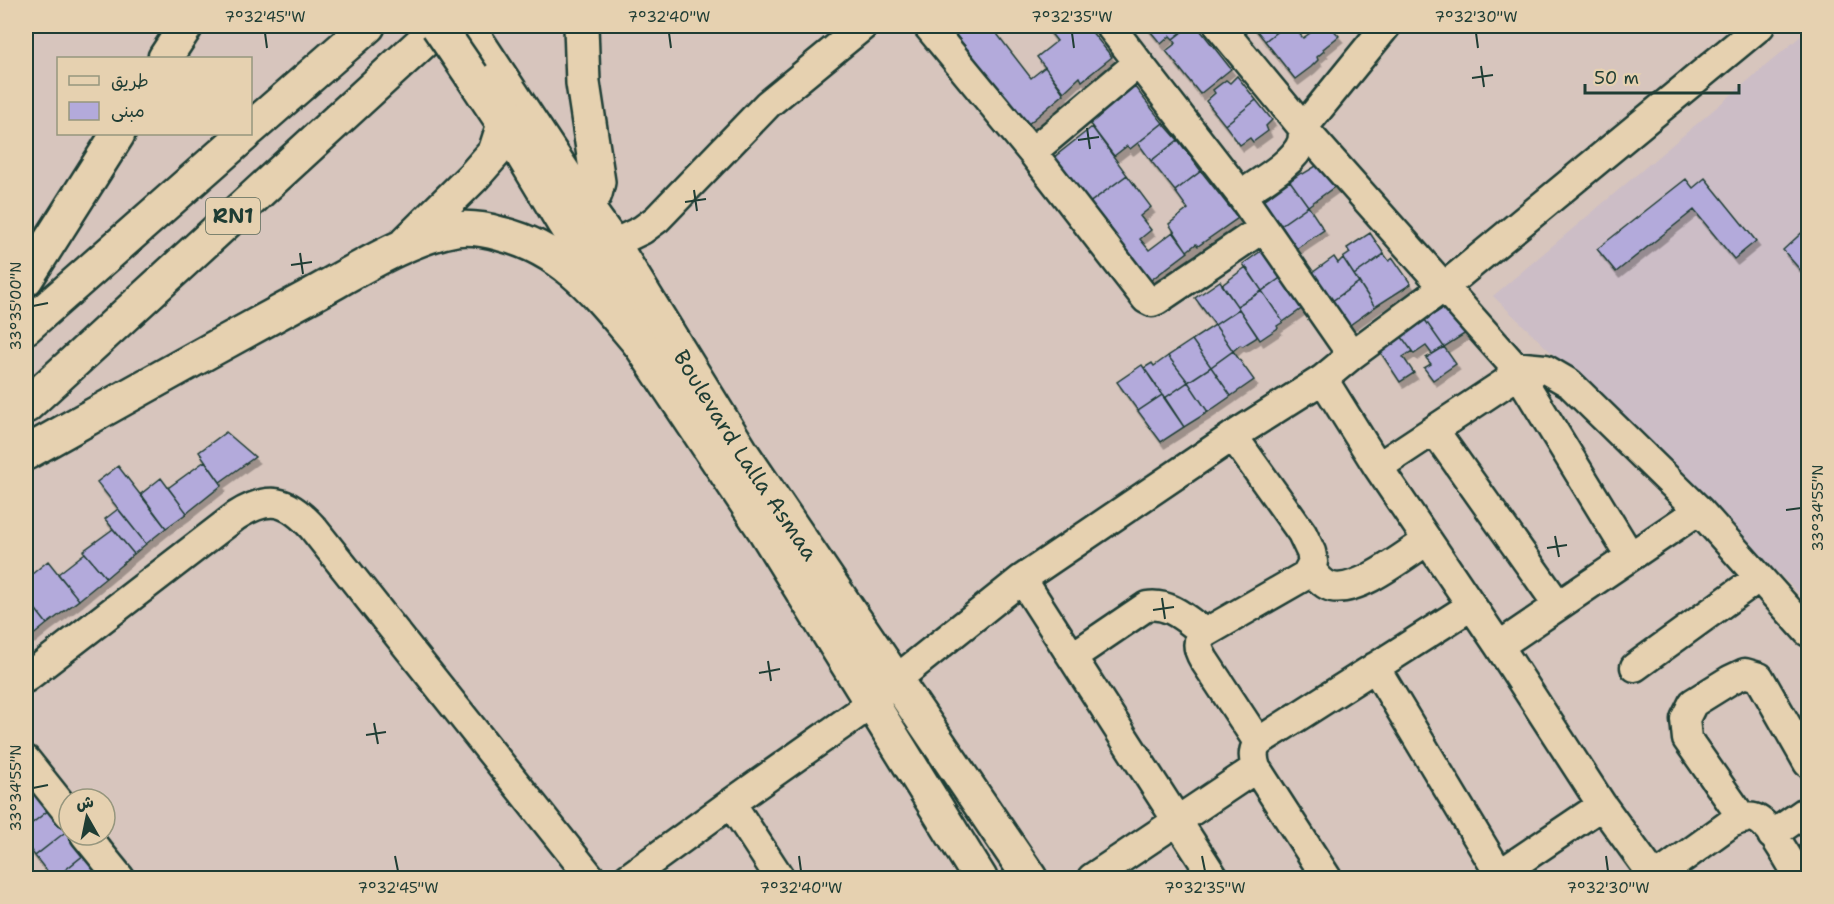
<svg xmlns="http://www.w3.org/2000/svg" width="1834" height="904" font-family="'Shantell Sans','Playpen Sans Arabic',sans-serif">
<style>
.built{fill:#ccbdc6}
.building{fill:#b3aadb;stroke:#1f3d34;stroke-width:1.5;filter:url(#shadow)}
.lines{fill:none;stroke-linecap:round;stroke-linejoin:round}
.minor-casing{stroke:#1f3d34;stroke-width:33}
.major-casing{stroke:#1f3d34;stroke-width:38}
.highway-casing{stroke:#1f3d34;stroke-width:38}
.minor{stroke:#e6d1b0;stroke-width:28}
.major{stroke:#e6d1b0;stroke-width:33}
.highway{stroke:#e6d1b0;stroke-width:33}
.major-bridge-casing{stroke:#1f3d34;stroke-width:38;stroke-linecap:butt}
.major-bridge{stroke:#e6d1b0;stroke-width:33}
.ticks{fill:none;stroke:#1f3d34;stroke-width:2}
.labels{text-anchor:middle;stroke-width:6;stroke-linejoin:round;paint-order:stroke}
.shield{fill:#e6d1b0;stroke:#5b6959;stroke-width:1.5}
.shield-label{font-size:21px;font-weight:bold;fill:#1f3d34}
.street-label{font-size:22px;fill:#1f3d34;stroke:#e6d1b0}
.neatline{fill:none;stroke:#1f3d34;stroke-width:2}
.ticks-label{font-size:15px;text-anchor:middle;fill:#1f3d34}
</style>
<defs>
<filter id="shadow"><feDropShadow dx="3.5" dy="6" stdDeviation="0" flood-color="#0004"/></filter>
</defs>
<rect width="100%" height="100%" fill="#d7c5bd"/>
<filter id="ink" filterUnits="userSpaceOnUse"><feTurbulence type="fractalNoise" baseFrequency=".0167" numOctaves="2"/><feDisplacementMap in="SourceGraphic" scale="12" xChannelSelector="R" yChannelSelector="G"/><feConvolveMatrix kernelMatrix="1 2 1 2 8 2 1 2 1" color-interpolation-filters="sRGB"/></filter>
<g filter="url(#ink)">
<path class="built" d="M1808 30V602L1493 296Z"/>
<path class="building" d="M949 26H991L1031 78 1045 67 1064 94 1027 125Z
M1045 26H1087L1112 57 1082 81 1080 77 1064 92 1037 57 1057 41Z
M1146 26H1186L1187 28 1173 39 1170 36 1161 44Z
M1197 26 1231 69 1200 94 1166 51 1176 43 1173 39 1187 28 1190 31Z
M1253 26H1284L1265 41Z
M1284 26H1293L1303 38 1320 26H1330L1339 36 1323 49 1324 51 1317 57 1318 60 1311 67 1295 79 1265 41Z
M1237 76 1256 100 1225 125 1206 101 1215 93 1213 90 1226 80 1230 83Z
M1134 86 1163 123 1130 149 1127 146 1114 156 1090 124 1098 117 1097 115Z
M1256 100 1272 120 1266 126 1268 131 1253 142 1250 138 1240 145 1225 125Z
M1163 123 1178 140 1151 161 1138 143Z
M1092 127 1127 175 1088 204 1053 158Z
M1178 140 1201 171 1175 191 1151 161Z
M1321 163 1337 185 1308 206 1290 181 1301 173 1303 174Z
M1201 171 1238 218 1198 246 1196 244 1187 251 1169 224 1188 209 1175 191Z
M1127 175 1151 207 1140 216 1151 230 1140 239 1149 250 1173 232 1188 252 1147 283 1088 204Z
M1705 178 1756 241 1734 259 1694 210 1616 272 1597 249 1686 179 1693 188Z
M1290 181 1308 206 1278 227 1260 203Z
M1308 206 1324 230 1296 249 1281 225Z
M1808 227V267L1802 272 1783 250Z
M1370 233 1384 254 1354 275 1343 258 1350 253 1347 248Z
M1268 246 1286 274 1262 291 1243 264Z
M1384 254 1389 261 1393 258 1411 284 1375 307 1354 275Z
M1334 257 1338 263 1343 258 1359 282 1328 304 1312 273Z
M1246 267 1262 291 1237 306 1222 285Z
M1286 274 1307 305 1283 322 1262 291Z
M1220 281 1239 309 1215 325 1195 298Z
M1359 282 1375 307 1347 327 1328 304Z
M1262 291 1283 322 1277 326 1278 328 1260 340 1237 306Z
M1448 305 1469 331 1444 347 1425 320Z
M1239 309 1257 336 1256 338 1243 346 1240 345 1233 351 1215 325Z
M1425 320 1444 347 1432 354 1426 346 1414 354 1399 333Z
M1215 325 1233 351 1211 367 1192 340Z
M1399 333 1412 351 1403 357 1414 373 1400 382 1377 347Z
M1192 340 1211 367 1188 382 1168 356Z
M1444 347 1456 364 1433 380 1424 368 1431 364 1426 358Z
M1233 351 1254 380 1231 396 1211 367Z
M1168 356 1188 382 1165 398 1144 368 1152 363 1154 366Z
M1142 365 1162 395 1138 411 1117 382Z
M1211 367 1231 396 1208 412 1188 382Z
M1188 382 1208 412 1184 427 1165 398Z
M1162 395 1184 427 1161 442 1138 411Z
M226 432 255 457 220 482 199 452Z
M205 461 222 485 187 513 168 488Z
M118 466 166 528 146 544 97 482Z
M161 478 187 513 166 528 141 494Z
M118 509 146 544 134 554 105 519Z
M113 529 134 554 106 578 83 551Z
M85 553 106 578 79 600 58 574Z
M48 561 79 600 47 624 26 597V579Z
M26 597 47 624 31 637 26 630Z
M32 786 50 809 26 828V791Z
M50 809 68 830 35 856 26 844V828Z
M68 830 69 835H71L85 854 55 878H52L35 856Z
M85 854 103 878H55Z"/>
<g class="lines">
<defs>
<path id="minor" d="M928 26 1032 152 1146 299 1152 302 1157 300 1263 228
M1110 26 1241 195 1352 355
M1219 26 1303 128 1514 366 1630 556
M1032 152 1138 63
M1241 195C1258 183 1295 163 1302 142 1303 138 1303 133 1303 128L1386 26
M613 244 642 230 657 219 768 104 863 26
M1323 379 1378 467 1499 646 1602 805 1655 878
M1434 430 1558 605
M1233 436 1302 533 1311 552 1313 562 1306 575 1205 633C1195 641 1198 650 1204 660L1258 742
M1378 467 1508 381 1514 366 1545 369 1569 383 1699 510 1808 632
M1311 569C1316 576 1323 585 1332 587 1358 593 1405 555 1427 541
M1022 579 1214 878
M1499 646 1699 510
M1072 657 1147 606C1170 602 1188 621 1205 633
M1375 667 1500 875
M1635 667 1758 578
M26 678 236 516C269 495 287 499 313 528L591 878
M26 760 69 814
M731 803 780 878
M1743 819 1687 739 1685 719 1693 703 1730 680 1745 673 1759 677 1808 763
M85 835 120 878
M1772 835 1808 810
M628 878 731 803 871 704 897 679 1022 579 1233 436 1323 379 1352 355 1444 287 1760 26
M1092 878 1256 768
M1327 878 1256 768C1248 743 1262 740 1280 728L1471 606
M1494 878 1602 805
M1655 878 1731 823C1738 820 1747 816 1754 818 1770 822 1791 865 1800 878"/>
<g id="major">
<path id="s1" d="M467 26 585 205 613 244 742 453 1030 878"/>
<path d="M472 76 504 124 563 222 640 344 765 531 980 878"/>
</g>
<path id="highway" d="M581 26 583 83 598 182 595 194 585 205
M165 58 186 26
M250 129 368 26
M406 243 473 177 495 152 504 124 501 78
M26 279 118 134
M26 327 245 134
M26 406 440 26
M26 453C119 401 213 348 308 297 351 274 408 237 456 229 470 227 487 230 501 234 566 250 599 296 640 344"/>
</defs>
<use href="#minor" class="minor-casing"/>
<use href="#major" class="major-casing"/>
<use href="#highway" class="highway-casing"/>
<use href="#minor" class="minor"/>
<use href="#major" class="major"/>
<use href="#highway" class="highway"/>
<defs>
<path id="major-bridge" d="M438 26 472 76"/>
</defs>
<use href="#major-bridge" class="major-bridge-casing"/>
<use href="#major-bridge" class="major-bridge"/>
</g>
</g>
<path class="ticks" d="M265 33 267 48M669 33 671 48M1072 33 1074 48M1476 33 1478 48M1481 66 1484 87M1472 78 1493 75M1087 128 1090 149M1078 140 1099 137M694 190 697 211M685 202 706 199M300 253 303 274M291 265 312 262M33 306 48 303M1786 510 1801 508M1555 536 1559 557M1547 548 1567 545M1162 598 1165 619M1153 610 1174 607M768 661 771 681M759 673 780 669M374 723 378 744M366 735 386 732M33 788 48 785M395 856 398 871M799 856 801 871M1202 856 1205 871M1606 856 1608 871"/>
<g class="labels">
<rect class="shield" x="206" y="198" width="54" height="36" rx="4.5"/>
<g class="shield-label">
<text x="233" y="223">RN1</text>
</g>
<g class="street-label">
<text dy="8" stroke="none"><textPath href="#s1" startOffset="512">Boulevard Lalla Asmaa</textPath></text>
</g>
</g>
<rect width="1834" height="904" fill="none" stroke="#e6d1b0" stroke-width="66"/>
<rect x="57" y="57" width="195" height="78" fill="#e6d1b0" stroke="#96967e" stroke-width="1.5"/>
<rect x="69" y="76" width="30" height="9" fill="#e6d1b0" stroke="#96967e" stroke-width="1.5"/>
<text x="111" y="87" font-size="18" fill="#1f3d34">طريق</text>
<rect x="69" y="102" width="30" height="18" fill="#b3aadb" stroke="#96967e" stroke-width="1.5"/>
<text x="111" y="117" font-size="18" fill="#1f3d34">مبنى</text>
<g transform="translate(87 817) rotate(351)"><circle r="28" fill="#e6d1b0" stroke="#96967e" stroke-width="1.5"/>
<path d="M0-4.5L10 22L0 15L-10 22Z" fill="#1f3d34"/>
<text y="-9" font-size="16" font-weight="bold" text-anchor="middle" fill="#1f3d34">ش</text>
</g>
<path d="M1585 84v9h154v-9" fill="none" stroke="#1f3d34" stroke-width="3"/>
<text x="1594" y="84" font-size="18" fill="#1f3d34" stroke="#e6d1b0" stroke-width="4.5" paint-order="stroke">50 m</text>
<rect x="33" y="33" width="1768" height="838" class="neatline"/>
<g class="ticks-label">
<text x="265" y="22">7°32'45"W</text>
<text x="669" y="22">7°32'40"W</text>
<text x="1072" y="22">7°32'35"W</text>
<text x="1476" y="22">7°32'30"W</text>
<text transform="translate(16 306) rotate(-90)" y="5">33°35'00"N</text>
<text transform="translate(1818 508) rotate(-90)" y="5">33°34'55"N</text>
<text transform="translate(16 788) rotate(-90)" y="5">33°34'55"N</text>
<text x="398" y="893">7°32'45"W</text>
<text x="801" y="893">7°32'40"W</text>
<text x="1205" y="893">7°32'35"W</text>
<text x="1608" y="893">7°32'30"W</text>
</g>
</svg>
